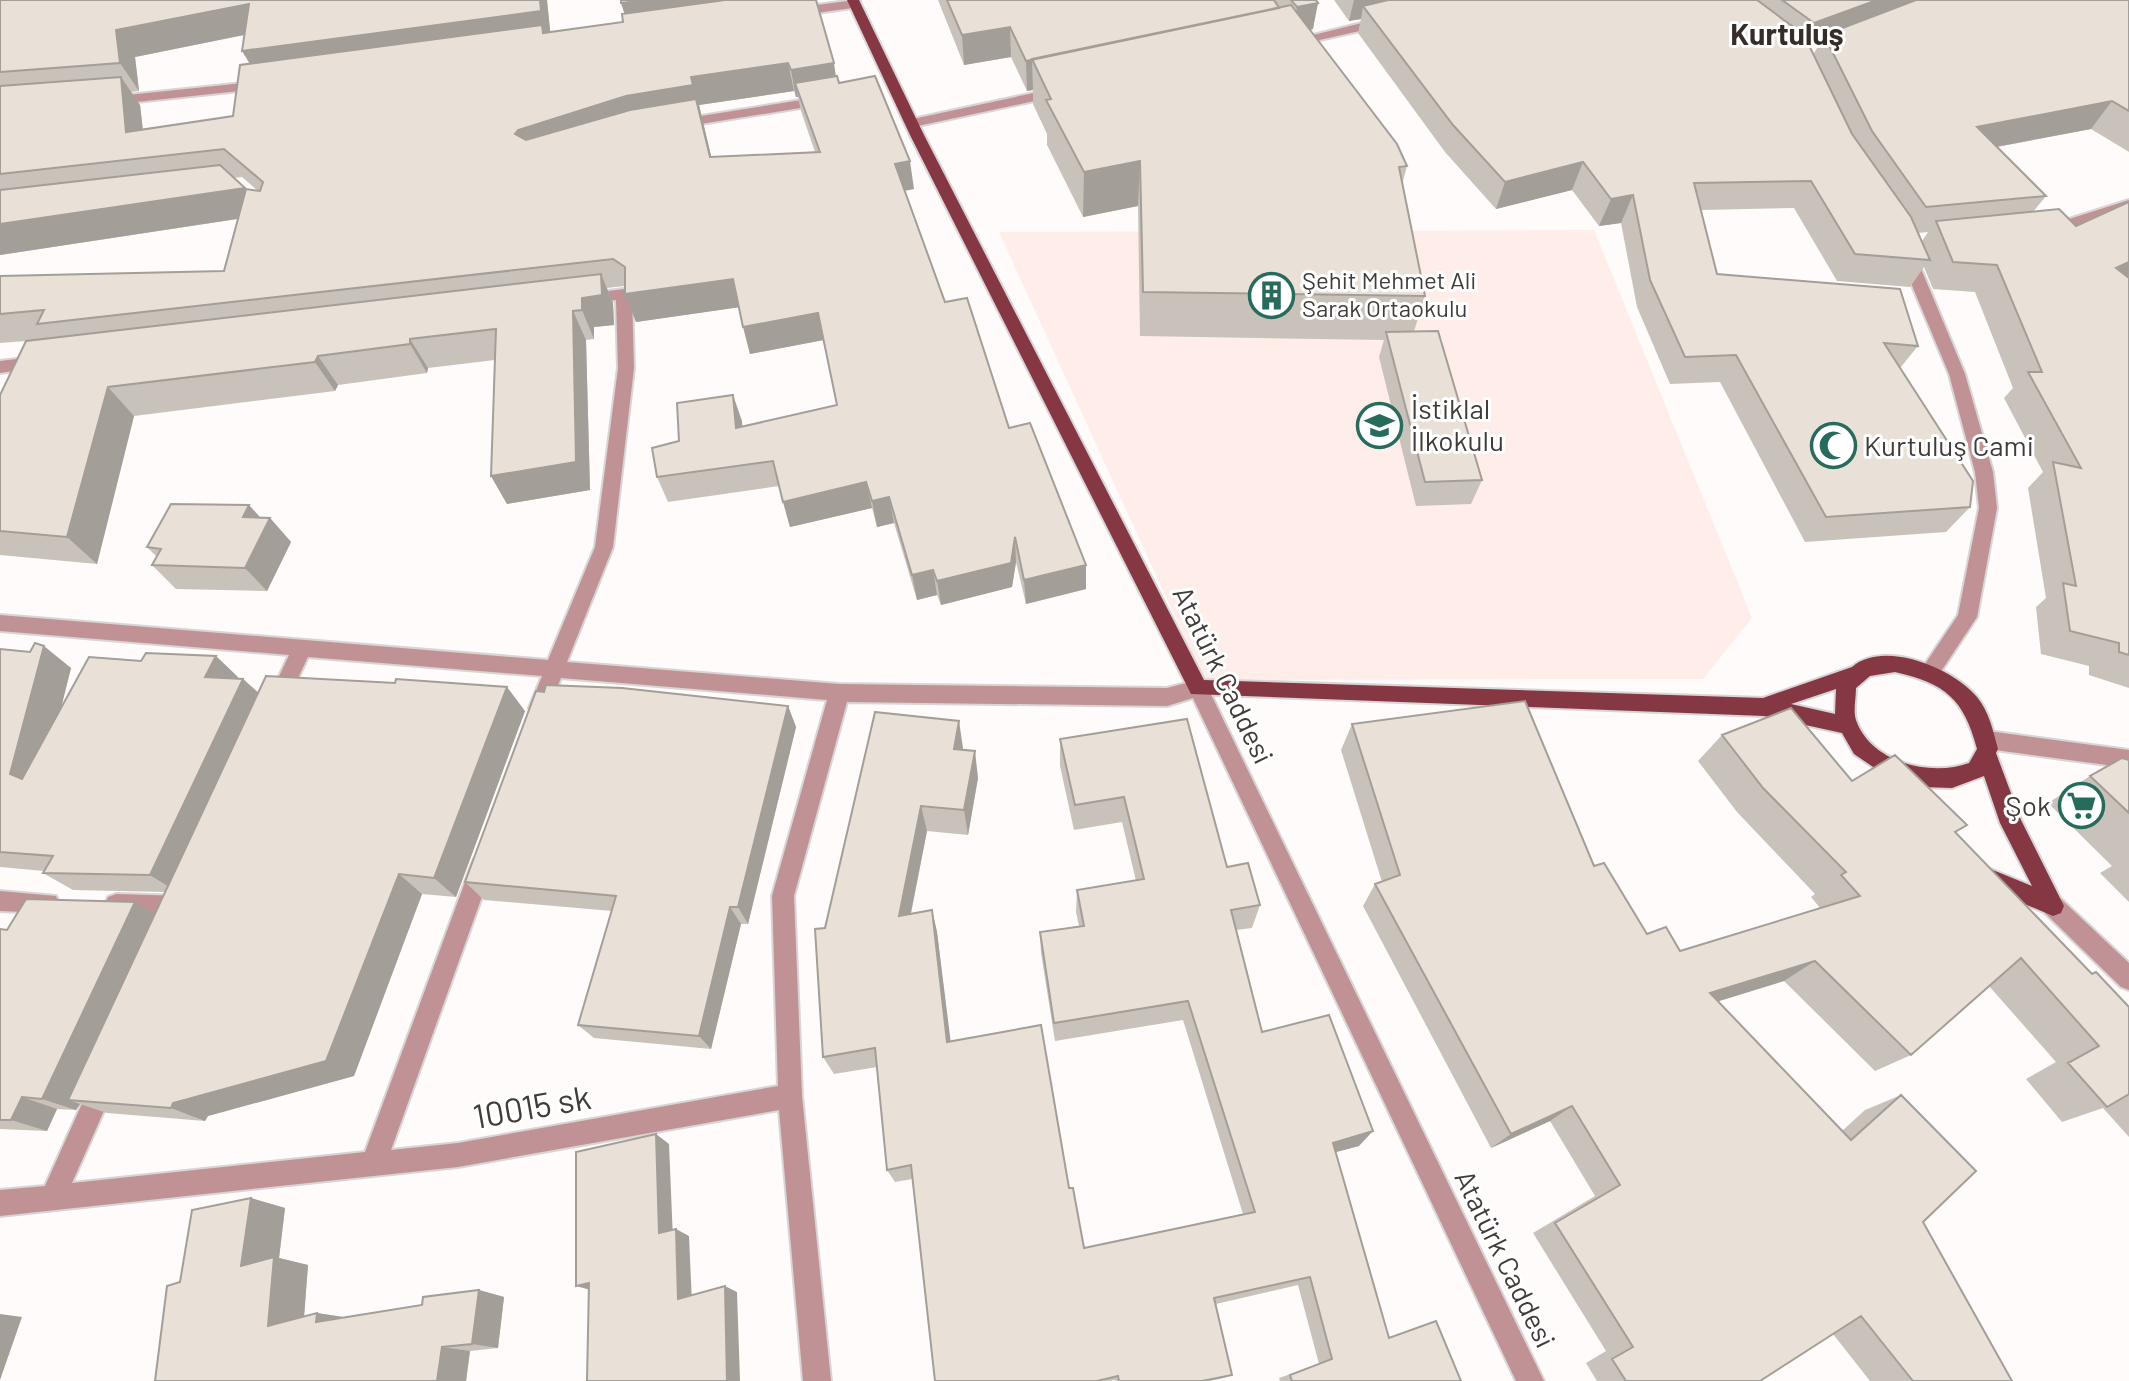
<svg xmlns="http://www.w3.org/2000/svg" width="2129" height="1381" font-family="Barlow,sans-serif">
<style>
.built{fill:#feede8}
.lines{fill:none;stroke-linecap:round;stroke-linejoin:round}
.minor-casing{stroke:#d8d5d4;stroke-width:4}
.major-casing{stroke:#d8d5d4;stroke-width:4}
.minor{fill:#c09295;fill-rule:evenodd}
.major{fill:#853843;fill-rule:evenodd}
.wall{fill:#c8c2ba;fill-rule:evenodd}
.shaded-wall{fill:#a39e97}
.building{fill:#e9e1d8;stroke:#a39e97;stroke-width:2}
.labels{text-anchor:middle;stroke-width:6;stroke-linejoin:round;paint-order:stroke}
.far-poi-label{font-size:24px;fill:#403c3a;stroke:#fff;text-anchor:start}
.poi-label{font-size:28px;fill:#403c3a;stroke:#fff;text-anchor:start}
.street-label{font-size:28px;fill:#403c3a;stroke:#fff}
.far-district-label{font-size:30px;font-weight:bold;fill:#362d29;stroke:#fff}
.near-street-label{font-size:34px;fill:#403c3a;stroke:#fff}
</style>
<rect width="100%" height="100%" fill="#fefbfa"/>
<path class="built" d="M1594 230 1752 618 1703 679 1204 680 999 232Z"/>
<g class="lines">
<defs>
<path id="minor" d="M855 0 860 1V7L794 16 788 12 794 8Z
M1386 17 1391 18V24L1288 47 1281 43Z
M263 81 270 85 268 88 108 105 101 101 108 97Z
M1057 88 1062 89V95L913 127 906 123 913 119Z
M826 96 831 97V103L676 128 669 124 676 120Z
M2129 200V210L2049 235 2041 230 2044 227Z
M1906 247 1914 252 1965 374 1993 472 1997 508 1977 617 1936 679 1929 681 1922 679 1919 673 1958 615 1979 508 1975 472 1949 374 1898 252Z
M624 289 632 294 634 368 613 547 567 662 839 684 1167 688 1198 680 1205 682 1544 1381H1516L1193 698 1167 706 847 702 794 896 802 1096 831 1381H803L779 1110 458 1167 0 1216V1190L45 1186 94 1077 103 1074 112 1077 115 1086 72 1183 365 1152 471 866 474 859 482 856 490 859 493 866 391 1150 458 1143 778 1086 772 896 827 700 561 678 546 714 539 717 532 714 529 708 542 676 308 657 285 706 278 709 271 706 268 700 289 655 0 631V615L548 660 595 547 618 368 616 300 584 304 576 299 584 294Z
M40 356 48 362 46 366 0 373V361Z
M1988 731 2129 750V768L1988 749 1981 746 1978 740 1981 734Z
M0 891 56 896 59 903 56 910 48 913 0 911Z
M116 894 184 896 192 899 195 906 192 913 184 916 116 914 108 911 105 904 108 897Z
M2053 896 2061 899 2129 963V990L2121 987 2045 913 2042 906 2045 899Z"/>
<path id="major" d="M847 0H859L924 135 1204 680 1763 698 1852 667C1884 639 1954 669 1977 697 1989 712 1993 730 1998 749L1996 753 2021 820 2064 906 2061 913 2053 916 1975 883 1972 876 1975 869 1983 866 2032 886 2000 823 1984 776 1952 788 1921 787 1882 773 1854 754 1842 733 1764 716 1191 694 910 135ZM1895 672C1945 683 1964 699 1977 749L1969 763C1931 777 1871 763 1856 720 1853 711 1856 698 1856 688L1870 676ZM1836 689 1835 714 1791 704Z"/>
</defs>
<use href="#minor" class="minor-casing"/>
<use href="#major" class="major-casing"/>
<use href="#minor" class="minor"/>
<use href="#major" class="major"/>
</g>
<path class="wall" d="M0 0H547L550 32 623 22 836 76 839 83 914 189 905 190 945 302 1009 428 1086 565V589L1026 604 1016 562 1012 587 941 605 937 595 917 600 894 523 877 527 872 508 790 527 779 486 668 502 657 477 679 441 742 421V427L837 405 823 340 750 354 739 307 636 322 625 287 624 286 607 288 613 303 614 325 594 327V339L586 340 590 490 507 504 491 476 495 360 428 368 427 373 338 385 335 391 134 416 97 564 0 555V395L26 341 0 343V276L224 271 238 219 0 255ZM244 35 250 64 233 116 143 129 140 105 131 92 139 91 135 57ZM794 91 796 97H798L801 111 815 152 711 157 699 105ZM242 177 258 191 246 190 234 178Z
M938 0H1316L1313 29 1310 30 1407 166 1402 185 1425 296 1414 331 1482 480 1471 504 1416 506 1379 357 1384 340 1140 336 1138 206 1083 217 1047 145V134L1033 104V90L1027 91 1011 57 964 65Z
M1334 0H2129V152L2091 129 1997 147 2046 196 2033 212 2076 226 2129 202V688L2089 675V666L2041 654 2036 607 2046 598 2028 488 2043 472 2004 398 2013 388 1975 292 1933 289 1924 267 1910 287 1837 281 1794 208 1701 210 1717 274 1918 346 1900 368 1970 507 1946 532 1805 542 1720 382 1670 384 1637 307 1621 223 1599 226 1572 190 1496 209 1445 152 1358 33 1361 19 1349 21ZM1820 43 1813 55 1810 47ZM1928 232 1922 241 1918 233Z
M261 518H270L291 542 267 591 176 589 152 565 157 557 147 547Z
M0 649 71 668 61 707 238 677V678L243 679 259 693 525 711 456 897 422 894 354 1076 208 1116 205 1121 107 1113 80 1104 76 1110 57 1109 47 1131 0 1129V929L7 930 155 914 166 892 73 890 43 873 44 871 0 867Z
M544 692 788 706 796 727 748 924H741L711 1049 594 1038 578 1025 612 911 484 900 465 882Z
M1352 724 1594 866 1647 934 1680 951 1820 908 1811 897 1815 894 1737 812 1698 761 1722 735 1852 781 1955 833 2091 974 2129 1007V1137L2103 1108 2062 1122 2026 1079 2056 1062 1989 986 1911 1055 1875 1071 1784 981 1718 1001 1842 1131 1865 1110 1901 1095 1923 1222 2012 1381H1870L1833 1334 1760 1381H1597L1586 1363 1606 1351 1533 1233 1595 1196 1550 1121 1491 1148 1363 906 1375 884 1382 882 1341 750Z
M1060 739 1227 867 1260 905 1252 928 1236 930 1262 1032 1359 1146 1336 1152 1389 1338 1436 1321 1461 1381H1280L1279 1378 1319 1364 1298 1285 1216 1304 1232 1375 1224 1378 1210 1381H1116L1115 1380 1110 1381H935L912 1179 895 1182 887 1170 877 1067 834 1074 823 1057 825 928 963 748V750L978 778 968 835 927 831 911 914 932 910 937 932 950 1042 1069 1188 1084 1248 1243 1214 1183 1020 1055 1041 1041 953 1040 932 1079 926 1076 912 1077 890 1136 881 1122 822 1074 830 1060 766Z
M2129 760V902L2100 873 2112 866 2048 803 2090 776Z
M251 1198 285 1208 279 1258 308 1265 304 1316 317 1313 344 1317 422 1305 479 1290 504 1297 498 1348 470 1351 466 1381H155L180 1282Z"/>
<path class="shaded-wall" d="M540 0H547L551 39 259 79 242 51Z
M647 0H814L629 28 621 3Z
M1354 0H1450L1363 6 1361 19 1349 21Z
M1877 0H1935L1824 35 1820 43 1799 51 1814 23Z
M1318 3 1313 29 1292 34 1297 7Z
M249 4 264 31 135 57 139 91 120 63 116 30Z
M1010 27 1011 57 964 65 962 35Z
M1032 60 1033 90 1027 91 1026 61Z
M788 63 794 91 699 105 718 185 529 158 515 134 518 130 691 77Z
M834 63 838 91 795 83 798 97H796L791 70Z
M121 77 140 105 146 159 126 132Z
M2112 101 2091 129 1958 154 1977 127Z
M910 161 914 189 899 192 895 164Z
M1140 161 1138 206 1083 217 1084 172Z
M1583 162 1572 190 1496 209 1505 182Z
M245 188 263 215 0 255V224Z
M1633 195 1621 223 1599 226 1611 199Z
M2129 262V277L2116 268Z
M601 274 613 303 614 325 594 327V339L582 310V298Z
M733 279 741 307 636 322 625 294Z
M573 311 586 340 590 490 507 504 491 476Z
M818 313 824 340 750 354 743 327Z
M410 339 428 368 427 373 410 344Z
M318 356 338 385 335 391 315 362Z
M108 387 134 416 97 564 67 537Z
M733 395 742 421 744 454 736 428Z
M866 482 872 508 790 527 783 502Z
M889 497 894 523 877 527 872 501Z
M249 505 267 525 270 518 291 542 267 591 245 568 243 517Z
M1015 537 1016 562 1012 587 941 605 937 581Z
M1086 565V589L1026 604 1024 580Z
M933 570 937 595 917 600 912 575Z
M44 646 71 668 40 793 10 774Z
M216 656 238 677 228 698 205 677Z
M243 679 265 699 177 892 150 875Z
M507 687 525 711 456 897 434 878Z
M788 706 796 727 748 924 738 907Z
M959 721 963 748 958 776 954 749Z
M975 751 978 778 968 835 964 810Z
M921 806 927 831 906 937 899 916Z
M399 874 422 894 354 1076 208 1116 205 1121 171 1108 173 1103Z
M135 902 164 919 68 1100 80 1104 76 1110 42 1099Z
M730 907 741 924 711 1049 699 1036Z
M932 910 937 932 953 1060 947 1042Z
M1815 961 1784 981 1684 1012 1710 993Z
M22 1097 57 1109 47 1131 11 1120Z
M1572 1106 1550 1121 1491 1148 1511 1134Z
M1373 1131 1359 1146 1321 1156 1333 1143Z
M656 1134 669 1144 673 1240 659 1233Z
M251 1198 285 1208 279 1258 308 1265 303 1331 268 1326 241 1266Z
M676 1229 689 1236 692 1304 678 1299Z
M589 1283 594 1291 576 1286Z
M725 1286 737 1292 740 1381H727Z
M479 1290 504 1297 498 1348 472 1344Z
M317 1313 349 1318 316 1322Z
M0 1314 22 1317 0 1380Z
M442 1347 470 1351 466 1381H437Z"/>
<path class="building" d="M0 0H540L541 11 242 51 249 4 116 30 120 63 0 72Z
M621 0H647L621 3Z
M725 0H816L834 63 791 70 788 63 691 77 693 85 626 96 518 130 515 134 526 140 630 110 696 99 710 157 820 152 795 83 837 76 839 83 875 76 910 161 895 164 945 302 967 298 1009 428 1030 423 1086 565 1024 580 1015 537 1011 563 937 581 933 570 912 575 889 497 872 501 866 482 783 502 773 461 657 477 652 448 679 441 677 403 733 395 736 428 837 405 818 313 743 327 733 279 625 294V267L613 259 37 324 44 310 0 314V276L224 271 246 189 260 191 263 182 224 149 0 174V86L121 77 126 132 233 116 240 65 542 25 543 33 623 22 622 14Z
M947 0H1274L1279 8 1026 61 1010 27 962 35Z
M1291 0H1316L1318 3 1297 7Z
M1388 0H1757L1804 35 1852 134 1911 217 1930 260 1855 254 1811 181 1694 183 1717 274 1900 289 1918 346 1884 343 1973 481 1970 507 1826 517 1736 355 1685 357 1650 280 1633 195 1611 199 1583 162 1505 182 1453 125 1363 6Z
M1782 0H1877L1814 23Z
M1916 0H2129V111L2112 101 1977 127 2046 196 1926 207 1872 131 1824 35Z
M1291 5 1397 144 1407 166 1399 167 1425 296 1143 292 1140 161 1084 172 1046 100 1051 99 1032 59Z
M220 165 245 188 0 224V190Z
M2129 202V262L2116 268 2129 278V655L2119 652V643L2070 631 2063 583 2076 586 2053 462 2081 468 2028 372H2042L1997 265 1953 262 1936 221 2059 209 2076 226Z
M601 274 602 295 582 298V310L573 311 576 462 491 476 496 329 410 339V344L318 356 315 362 108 387 67 537 0 531V395L26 341Z
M1438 331 1482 480 1425 482 1386 332Z
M171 504 249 505 243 517 270 518 245 568 152 565 161 549 147 547Z
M35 643 44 646 10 774 22 779 89 657 141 661 146 653 216 656 205 677 243 679 150 875 43 873 53 856 0 852V649L30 652Z
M266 676 395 683 396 679 507 687 434 878 399 874 326 1061 173 1103 171 1108 68 1100Z
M546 685 622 688 788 706 738 907H730L699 1036 578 1025 616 896 465 882 536 691 544 692Z
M1525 701 1594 866 1604 863 1647 934 1666 927 1680 951 1860 896 1841 875 1846 872 1763 788 1722 735 1791 708 1852 781 1895 755 1967 825 1955 832 2092 974 2096 972 2129 1007V1094L2107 1107 2068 1063 2099 1046 2021 958 1911 1055 1815 961 1710 993 1851 1140 1901 1095 1976 1171 1923 1222 2012 1381H1913L1861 1316 1760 1381H1626L1612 1359 1633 1347 1555 1223 1620 1185 1572 1106 1511 1134 1375 884 1400 875 1352 724Z
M875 712 959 721 954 749 975 751 964 810 921 806 899 916 932 910 947 1042 1041 1025 1069 1188H1073L1084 1248 1255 1212 1188 1001 1054 1023 1040 932 1084 926 1077 890 1144 879 1124 797 1075 805 1060 739 1187 719 1227 867 1248 863 1260 905 1231 910 1262 1032 1329 1015 1373 1131 1333 1143 1389 1338 1436 1321 1461 1381H1292L1290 1375 1332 1359 1310 1277 1214 1298 1232 1375 1202 1381H1119L1118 1376 1097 1381H935L911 1165 887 1170 875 1048 823 1057 815 929 825 928Z
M2122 758 2129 760V813L2090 776Z
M26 899 135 902 42 1099 22 1097 11 1120H0V929L7 930Z
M656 1134 659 1233 676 1229 678 1299 725 1286 727 1381H587L589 1283 576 1286V1152Z
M251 1198 241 1266 274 1257 268 1326 317 1313 316 1322 422 1305 423 1297 479 1290 472 1344 442 1347 437 1381H155L167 1286 180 1282 192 1210Z"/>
<defs>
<symbol id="building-ring" viewBox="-11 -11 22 22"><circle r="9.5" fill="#fff" stroke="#276b5d" stroke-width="1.5"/><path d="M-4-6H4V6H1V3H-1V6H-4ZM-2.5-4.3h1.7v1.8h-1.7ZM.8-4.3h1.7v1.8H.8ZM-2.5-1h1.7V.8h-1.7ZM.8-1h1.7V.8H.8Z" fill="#276b5d"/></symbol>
<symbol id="school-ring" viewBox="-11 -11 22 22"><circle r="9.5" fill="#fff" stroke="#276b5d" stroke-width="1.5"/><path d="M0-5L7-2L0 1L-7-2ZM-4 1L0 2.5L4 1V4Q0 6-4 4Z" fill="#276b5d"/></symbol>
<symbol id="mosque-ring" viewBox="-11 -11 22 22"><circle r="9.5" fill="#fff" stroke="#276b5d" stroke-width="1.5"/><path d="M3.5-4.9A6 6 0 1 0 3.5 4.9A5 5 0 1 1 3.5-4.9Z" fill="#276b5d"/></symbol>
<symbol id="supermarket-ring" viewBox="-11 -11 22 22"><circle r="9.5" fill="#fff" stroke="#276b5d" stroke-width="1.5"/><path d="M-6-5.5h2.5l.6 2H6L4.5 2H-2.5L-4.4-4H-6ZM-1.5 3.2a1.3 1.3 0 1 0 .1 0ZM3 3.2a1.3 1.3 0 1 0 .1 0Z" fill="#276b5d"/></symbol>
</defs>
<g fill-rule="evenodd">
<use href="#building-ring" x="1246" y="270" width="51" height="51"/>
<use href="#school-ring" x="1354" y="400" width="51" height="51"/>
<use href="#mosque-ring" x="1808" y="420" width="51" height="51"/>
<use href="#supermarket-ring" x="2056" y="780" width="51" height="51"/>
</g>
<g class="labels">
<g class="far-poi-label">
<text x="1302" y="289">Şehit Mehmet Ali<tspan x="1302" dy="28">Sarak Ortaokulu</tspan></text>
</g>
<g class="poi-label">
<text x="1411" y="419">İstiklal<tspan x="1411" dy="32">İlkokulu</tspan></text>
<text x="1864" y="456">Kurtuluş Cami</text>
<text x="2051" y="816" text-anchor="end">Şok</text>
</g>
<g class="street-label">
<text transform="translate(1223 675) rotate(64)" y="10">Atatürk Caddesi</text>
<text transform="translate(1505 1259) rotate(64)" y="10">Atatürk Caddesi</text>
</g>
<g class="far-district-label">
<text x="1787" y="45">Kurtuluş</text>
</g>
<g class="near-street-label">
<text transform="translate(532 1107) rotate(-10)" y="12">10015 sk</text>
</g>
</g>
</svg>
